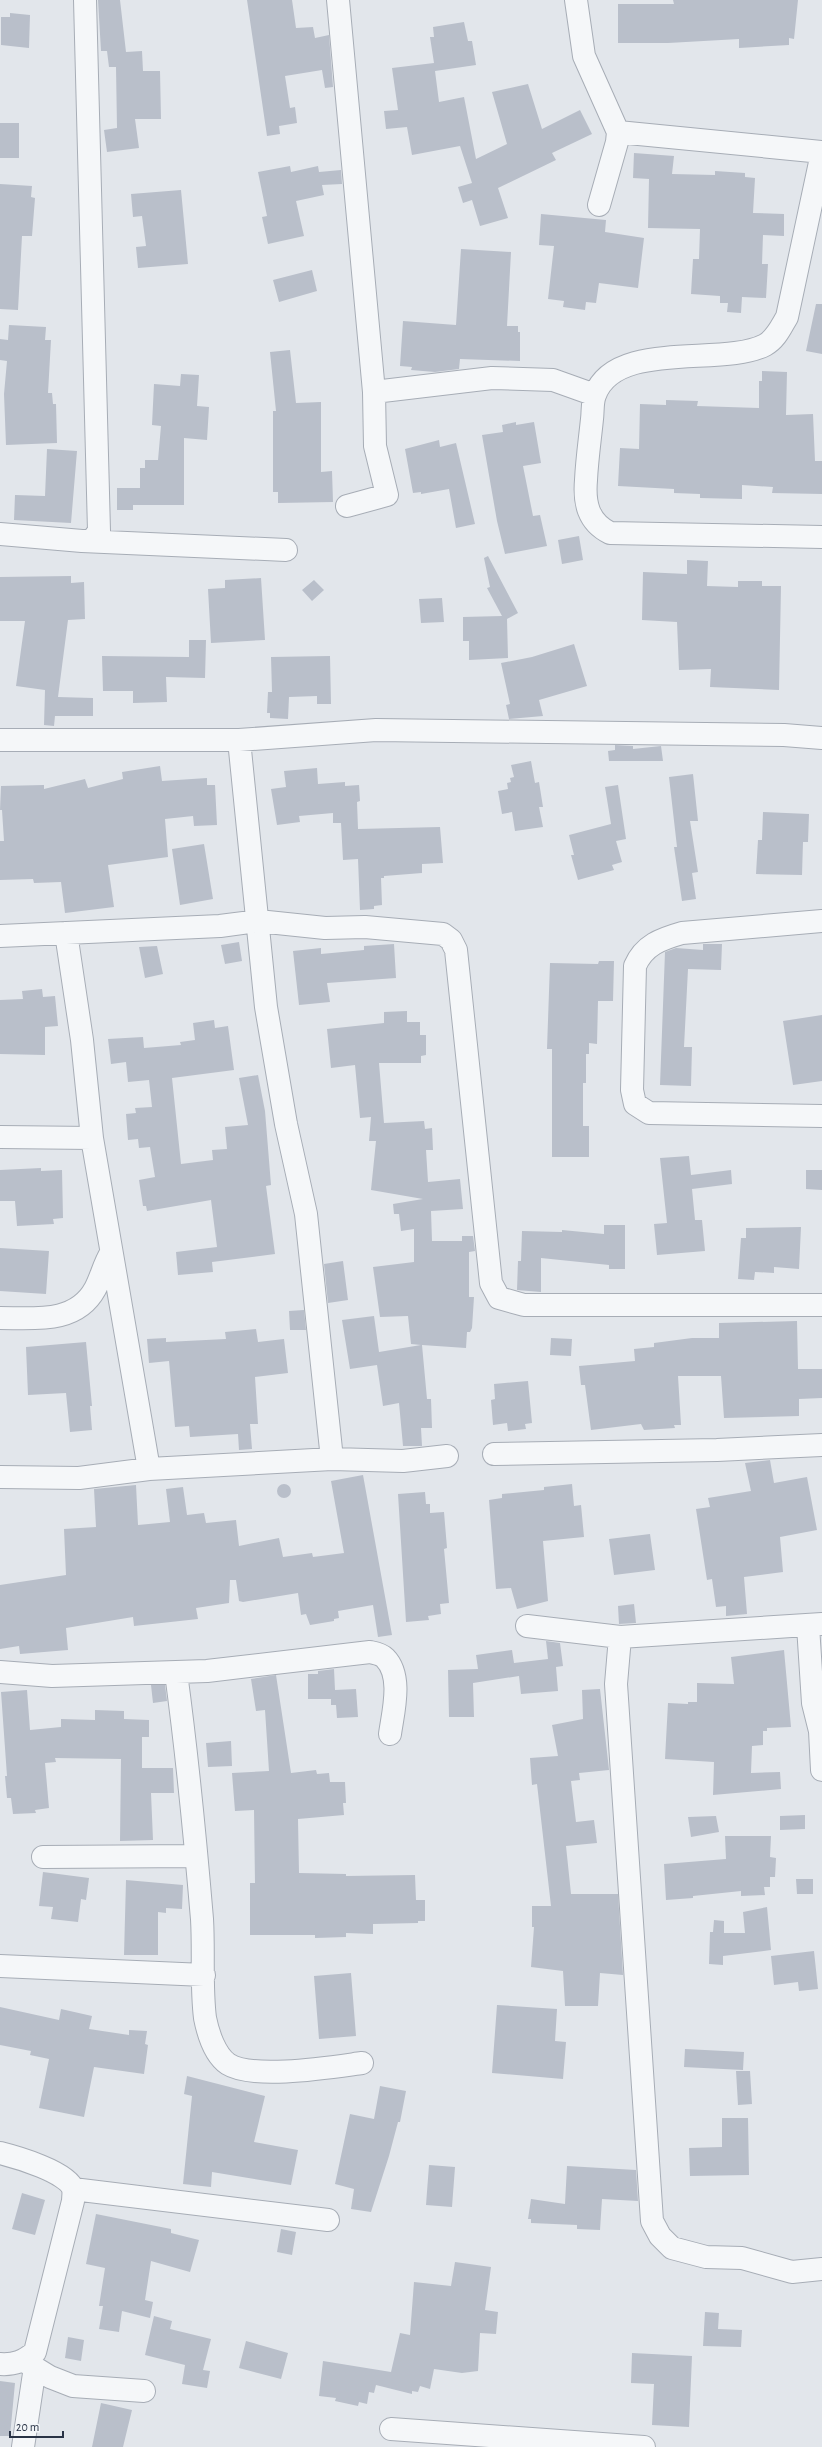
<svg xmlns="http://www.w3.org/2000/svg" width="822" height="2447" font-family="'Alegreya Sans',sans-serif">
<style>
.building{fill:#b9bfca}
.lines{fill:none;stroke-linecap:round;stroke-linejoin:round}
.minor-casing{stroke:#a7adb6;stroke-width:24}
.minor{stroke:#f5f7f9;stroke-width:22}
</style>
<rect width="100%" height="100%" fill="#e2e6eb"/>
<path class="building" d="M98 0H120L126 52 142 51 143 71H160L161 119H135L139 148 107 152 104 130 117 128 116 67H109L107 51H101Z
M247 0H292L296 28 313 27 315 38 329 35 333 87 325 88 322 70 285 76 290 108 295 107 297 123 279 126 280 134 267 136Z
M673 0H798L794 39 789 38V45L739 48V39L668 43H618V4H674Z
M10 13 30 15 29 48 1 45V17H10Z
M464 22 468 41H472L476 65 435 71 439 102 464 97 476 159 507 144 492 92 528 84 542 129 580 110 592 134 552 153 556 160 498 188 508 218 480 226 472 200 463 203 458 187 472 183 460 146 412 155 407 127 386 129 384 111 398 110 392 68 434 63 430 37H434L433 27Z
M0 123H19V158H0Z
M634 153 674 156 672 174 715 175V171L745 173V177L755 178 753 213 784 214V236L763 235 762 264H768L766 298 742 297 741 313 727 312 728 303H720V296L691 294 693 259H699L700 229 648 228 649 179 633 178Z
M290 166 291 172 318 166 319 172 341 170 342 184 322 185 324 195 296 201 304 236 268 244 262 217 267 216 258 172Z
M0 184 32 186 31 197 35 198 32 236H22L18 310 0 309Z
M181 190 188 264 138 268 136 247 146 246 142 216 133 217 131 194Z
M541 214 606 220 605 232 644 238 638 288 599 283 596 303 586 302 585 310 563 307 564 301 548 299 554 246 539 245Z
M461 249 511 252 507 326H518V332H520V361L460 359 459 369 435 372 411 370 412 367 400 366 403 321 456 325Z
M312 270 317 291 279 302 273 280Z
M816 304H822V354L806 351Z
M9 325 46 327 45 340H51L48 393H52L53 404H56L57 443 6 445 4 394 7 361 0 360V339L8 340Z
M290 350 296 403 321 402V472L332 471 333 502 278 503V492H273V411H276L270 352Z
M762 371 787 372 786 415 813 414 815 461H822V494L772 493 773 487 742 485V499L700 498V494L674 493V489L618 486 620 448 639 449 640 404 666 405V400L698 401 697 406 759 408V381H762Z
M181 374 199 375 197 406 209 407 207 440 184 438V505H133V510H117V488H140V468H145V460H158L161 426 152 425 154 384 180 386Z
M516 422V425L534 422 541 463 523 466 533 516 540 515 547 546 505 554 497 521 482 435 503 432 502 425Z
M439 440 440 447 456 443 475 524 456 528 449 489 421 494V492L413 493 405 449Z
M47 449 77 451 71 523 14 520 15 495 45 496Z
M579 536 583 560 562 564 558 540Z
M488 556 518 613 507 619 508 658 469 660V641H463V617L502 616 487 588 490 587 484 558Z
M687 560 708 561 707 586 738 587V581H762V586H781L779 690 710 687 711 669 679 670 677 622 642 620 643 572 687 574Z
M71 576V583L84 582 85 619 68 620 58 697 93 698V716H55L54 726 44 725 45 690 16 686 25 621H0V577Z
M261 578 265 640 211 643 208 589 225 588V580Z
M314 580 324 590 312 601 302 590Z
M442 598 444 622 421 623 419 599Z
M189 640H206L205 678 166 677 167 702 133 703V691H103L102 656 189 657Z
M574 644 587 686 539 700 543 716 509 719 506 705 510 704 501 663 532 657Z
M330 656 331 704H317V696L289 697 288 719 270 718V713H267L268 692H272L271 657Z
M615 745 633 746V749L661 746 663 761H609L608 751 615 750Z
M531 761 535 783 539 782 543 807H539L543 827 515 831 512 812 502 814 498 791 508 789 507 783 511 782 510 778 514 777 511 765Z
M160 766 162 781 207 778V785H215L217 825 194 826 193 816 165 819 168 857 108 865 114 907 65 913 61 882 34 883 33 879 0 880V841H4L2 810H0L1 786 44 785V789L85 779 88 788 123 779 122 772Z
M317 768 318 784 345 782V786L359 785 360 801 357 802 358 829 440 827 443 863 422 864V873L384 876V878H381L382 905 374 906V909L360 910 358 859 343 860 341 823H333V813L299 816 300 822 277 825 271 789 286 787 284 771Z
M693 774 698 821H690L698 872 692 873 696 899 682 901 674 847H677L669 777Z
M618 785 626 839 616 841 622 862 612 865 614 870 578 880 571 855H574L569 835 611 824 605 787Z
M763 812 809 814 808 842H803L802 875 756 874 758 840H762Z
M204 844 213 899 180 905 172 849Z
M239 942 242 961 225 964 221 945Z
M394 944 396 978 327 983 330 1002 299 1005 293 951 321 948V954L364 950V946Z
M703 944H722L721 970 688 969 684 1047H692L691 1086 660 1085 665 952 676 948 703 950Z
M157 946 163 974 145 978 139 947Z
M599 961H614L613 1001H598L597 1044 589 1043V1054H586V1083H583V1126H589V1157H552V1049H547L550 963 598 964Z
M42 989 43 997 55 996 58 1026 45 1027V1055L0 1054V1000L23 999 22 991Z
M407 1011V1022H420V1035H426V1055L421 1056V1063H379L384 1123 424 1121 425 1129 432 1128 433 1150H426L428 1182 460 1179 463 1209 431 1211 432 1241H462V1236H473L475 1251 469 1252V1297H474L472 1328 470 1332H467L466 1348 422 1345 427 1399H431L432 1428H421L422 1446H403L399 1403 383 1406 377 1365 350 1369 342 1320 374 1316 379 1352 421 1345 411 1344 408 1316 380 1317 373 1267 414 1262V1229L401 1231 399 1214H394L393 1204 423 1199 371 1190 376 1141H369L371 1117 360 1118 355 1065 331 1068 327 1029 384 1023V1012Z
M822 1015V1081L793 1085 783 1021Z
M214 1020 215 1028 228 1026 234 1070 172 1078 181 1164 213 1160 212 1150 227 1149 225 1127 248 1125 239 1078 258 1075 265 1111 271 1185 266 1186 275 1254 212 1262 213 1272 178 1275 176 1252 217 1247 211 1200 147 1211 146 1206H143L139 1180 155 1177 150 1147 139 1148 138 1139 128 1140 126 1114 136 1113 135 1108 152 1107 149 1080 128 1082 126 1062 111 1064 108 1039 143 1037 144 1048 181 1045 180 1042 195 1040 193 1023Z
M689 1156 691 1175 731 1170 732 1184 692 1189 695 1220H702L705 1251 657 1255 654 1224 667 1223 660 1158Z
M41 1168V1171L62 1170 63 1218 53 1219 54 1224 17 1226 15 1201H0V1170Z
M806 1170H822V1190L806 1189Z
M604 1225H625V1269H609V1265L541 1258V1292L517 1290 518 1261H521L522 1231 562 1232V1230L604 1234Z
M801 1227 799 1269 774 1267V1273L755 1272 754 1280 738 1279 741 1238H746V1228Z
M0 1248 49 1251 46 1294 0 1291Z
M343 1261 348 1300 328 1303 324 1264Z
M304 1310 306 1330H290L289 1311Z
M797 1321 798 1369H822V1398L799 1399V1416L724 1418 721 1376H678L681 1425H674L675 1428 644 1430 641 1424 591 1430 585 1385H581L579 1366 635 1361 634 1349 654 1347V1343L692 1338H719V1323Z
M256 1329 258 1342 284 1339 288 1373 255 1377 258 1424H250L252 1449 239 1450 238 1434 190 1437 189 1426 175 1427 169 1361 149 1363 147 1339 166 1338V1342L226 1339 225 1332Z
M551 1338 572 1339 571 1356 550 1355Z
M86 1342 92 1406H90L92 1430 70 1432 66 1393 28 1395 26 1347Z
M528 1381 532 1423 525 1424 526 1429 508 1431 507 1423 493 1425 491 1400 495 1399 494 1384Z
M770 1460 774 1483 807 1477 817 1530 780 1537 783 1572 744 1577 747 1614 726 1616V1606L716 1607 712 1579 707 1580 696 1509 710 1507 708 1498 751 1491 745 1463Z
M363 1475 392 1635 378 1637 373 1605 338 1611 339 1618 334 1619V1621L310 1625 306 1614 301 1615 298 1593 243 1602 239 1601 236 1580H230L229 1603 196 1608 198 1619 134 1626 133 1617 66 1628 68 1650 20 1654 19 1646 0 1649V1585L66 1575 64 1529 96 1527 94 1489 136 1485 138 1525 170 1522 166 1489 183 1487 187 1515 204 1513 206 1523 236 1520 239 1546 279 1538 283 1557 312 1553 313 1557 344 1553 331 1481Z
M277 1491a7 7 0 1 1 14 0a7 7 0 1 1-14 0Z
M572 1484 574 1506 581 1505 584 1537 543 1541 548 1601 517 1609 511 1588 496 1589 489 1500 502 1498V1494L544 1490V1487Z
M425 1492 426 1504H430V1513L444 1512 447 1548 444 1549 449 1603 440 1604 441 1614 428 1616 429 1620 406 1622 398 1494Z
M650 1534 655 1570 614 1575 609 1539Z
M634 1604 636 1623 619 1624 618 1606Z
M546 1641 560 1643 563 1666 556 1667 558 1691 521 1694 519 1676 473 1683 474 1717H449L448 1670 478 1669 476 1655 512 1650 514 1663 548 1659Z
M784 1650 791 1727 767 1728V1731H763V1745L752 1746 751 1773 780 1772 781 1789 713 1795 714 1762 665 1759 668 1703 688 1704V1702H697V1683L734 1684 731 1657Z
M334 1669 335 1690 356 1689 358 1717 337 1718 336 1705H331V1699H308V1674H318V1671Z
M276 1675 291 1773 316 1770 317 1774 329 1773 330 1782H345L346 1803H343L344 1815 298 1819 299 1873 346 1874V1876L415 1875 416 1900H425V1921H418V1923L373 1924V1934L346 1933V1937L315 1938V1935H250V1883H255L254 1810 235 1811 232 1773 269 1771 265 1710 256 1711 251 1679Z
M151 1685H165L167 1701 153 1703Z
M600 1689 609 1770 579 1773 580 1780 571 1781 576 1822 594 1820 597 1843 566 1846 571 1894H618L623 1975 600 1973 598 2006H565L563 1971 531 1967 534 1927H532V1906H551L537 1784 532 1785 530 1758 558 1756 552 1725 583 1719 582 1690Z
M27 1690 30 1730 61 1727V1719L95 1720V1710L124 1711V1719L149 1720V1737H142V1768H173L174 1793H151L153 1840 120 1841 121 1759 55 1758 56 1762 45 1763 49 1808 35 1810 36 1813 13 1814 11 1798H7L5 1776H7L1 1692Z
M231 1741 232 1766 208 1767 206 1743Z
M805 1815V1829L780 1830V1816Z
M716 1816 719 1832 691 1837 688 1817Z
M725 1836H771L770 1857 776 1858 775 1877H770V1887H764L765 1895 741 1896V1891L693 1896V1898L666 1900 664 1864 726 1859Z
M43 1872 89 1878 86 1900 81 1899 78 1922 51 1919 53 1907 39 1906Z
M796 1879H813V1894H797Z
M126 1880 183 1885 182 1909 166 1908V1913L158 1912V1955H124Z
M767 1907 771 1950 723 1956V1965L709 1964 710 1932H713L714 1920 724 1921V1933H745L743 1912Z
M814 1951 818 1989 799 1991 798 1982 774 1985 771 1956Z
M351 1973 356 2036 319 2039 314 1976Z
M497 2005 557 2009 555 2041 566 2042 563 2079 492 2073Z
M0 2007 59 2020 61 2009 92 2016 89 2029 129 2035V2030L147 2031 145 2044 148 2045 144 2074 94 2067 84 2117 39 2108 49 2059 30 2055 31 2051 0 2045Z
M685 2049 744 2052 743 2070 684 2067Z
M736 2071H750L752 2104 738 2105Z
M187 2076 265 2096 254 2142 298 2150 291 2185 212 2172 211 2187 183 2184 192 2096 184 2094Z
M380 2086 406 2091 400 2122H398L389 2156 371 2212 351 2209 354 2189 335 2184 350 2114 374 2119Z
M722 2118H748L749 2175 690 2176 689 2148 722 2147Z
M429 2165 455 2167 452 2207 426 2205Z
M567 2166 636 2170 638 2201 602 2199 600 2230 577 2229V2225L531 2223V2219H528L531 2199 565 2204Z
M22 2193 45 2200 35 2235 12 2229Z
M96 2214 171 2229V2233L199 2240 190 2272 151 2261 145 2300 153 2302 150 2318 122 2311 119 2332 99 2329 103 2306H99L105 2268 86 2264Z
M281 2229 296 2232 292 2255 277 2252Z
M455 2262 491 2267 485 2310 498 2312 496 2334 480 2333 478 2371 462 2373 434 2369 430 2389 420 2386 418 2392 412 2391V2394L376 2385 374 2393 369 2392 367 2404 359 2402 358 2406 335 2401 336 2398 319 2396 323 2361 391 2372 400 2333 410 2335 414 2282 451 2286Z
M705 2312 719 2313 718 2329 742 2330 741 2347 703 2346Z
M154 2316 172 2321 170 2329 211 2339 203 2370 210 2371 207 2388 182 2384 185 2365 145 2355Z
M68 2337 84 2340 81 2361 65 2358Z
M246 2341 288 2353 281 2379 239 2368Z
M632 2353 692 2356 689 2427 652 2425 654 2384 631 2383Z
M0 2381 15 2383 10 2436H0Z
M101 2403 132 2410 123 2447H92Z"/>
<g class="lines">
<defs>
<path id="minor" d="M338 0 374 392 375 446 387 495 347 506
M576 0 584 56 618 132 617 142 599 205
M618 132 822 152
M822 153 787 317C781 327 776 339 765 345 723 367 615 339 595 395 592 402 593 412 592 419 590 439 587 459 586 480 584 503 588 522 610 533L822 537
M374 392 492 378 553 380 595 395
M0 534 82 541 286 550
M82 541 93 539 99 531 85 0
M0 740H239L376 730 784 735 822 738
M239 740 266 1007 286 1124 306 1214 332 1459
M822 921 682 933C661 939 644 945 635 966L632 1090 635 1104 649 1113 822 1116
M0 936 220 926 258 921 325 928 365 927 443 934 451 940 456 950 491 1283 499 1298 524 1305H822
M0 1137 92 1138 82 1040 66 933
M92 1138 149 1469
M0 1318C34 1318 76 1324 95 1289 101 1278 104 1264 111 1253
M494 1454 717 1450 822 1445
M0 1477 79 1478 149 1469 332 1459 403 1461 447 1456
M822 1624 620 1637 616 1684 652 2221 660 2236 672 2248 706 2257 742 2258 792 2272 822 2269
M527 1626 620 1637
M808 1626 813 1703 820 1731 822 1770
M0 1672 52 1676 207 1671 370 1652C375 1653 381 1654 385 1658 403 1676 393 1712 390 1734
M176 1673C187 1754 195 1836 202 1919 204 1952 201 1986 205 2018 208 2033 215 2055 228 2064 253 2080 332 2067 362 2063
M43 1857 196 1856
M0 1966 204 1975
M0 2153C16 2157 68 2172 73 2189 74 2193 73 2198 73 2201L35 2352C24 2361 15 2365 0 2364
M73 2189 328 2220
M24 2361 50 2377 73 2386 144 2391
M391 2429 644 2447
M23 2447 35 2367"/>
</defs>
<use href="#minor" class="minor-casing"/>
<use href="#minor" class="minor"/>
</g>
<path d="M10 2431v6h53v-6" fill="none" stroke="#293345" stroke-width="2"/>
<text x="16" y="2431" font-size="12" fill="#293345" stroke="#f2f5f8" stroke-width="3" paint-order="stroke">20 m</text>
</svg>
